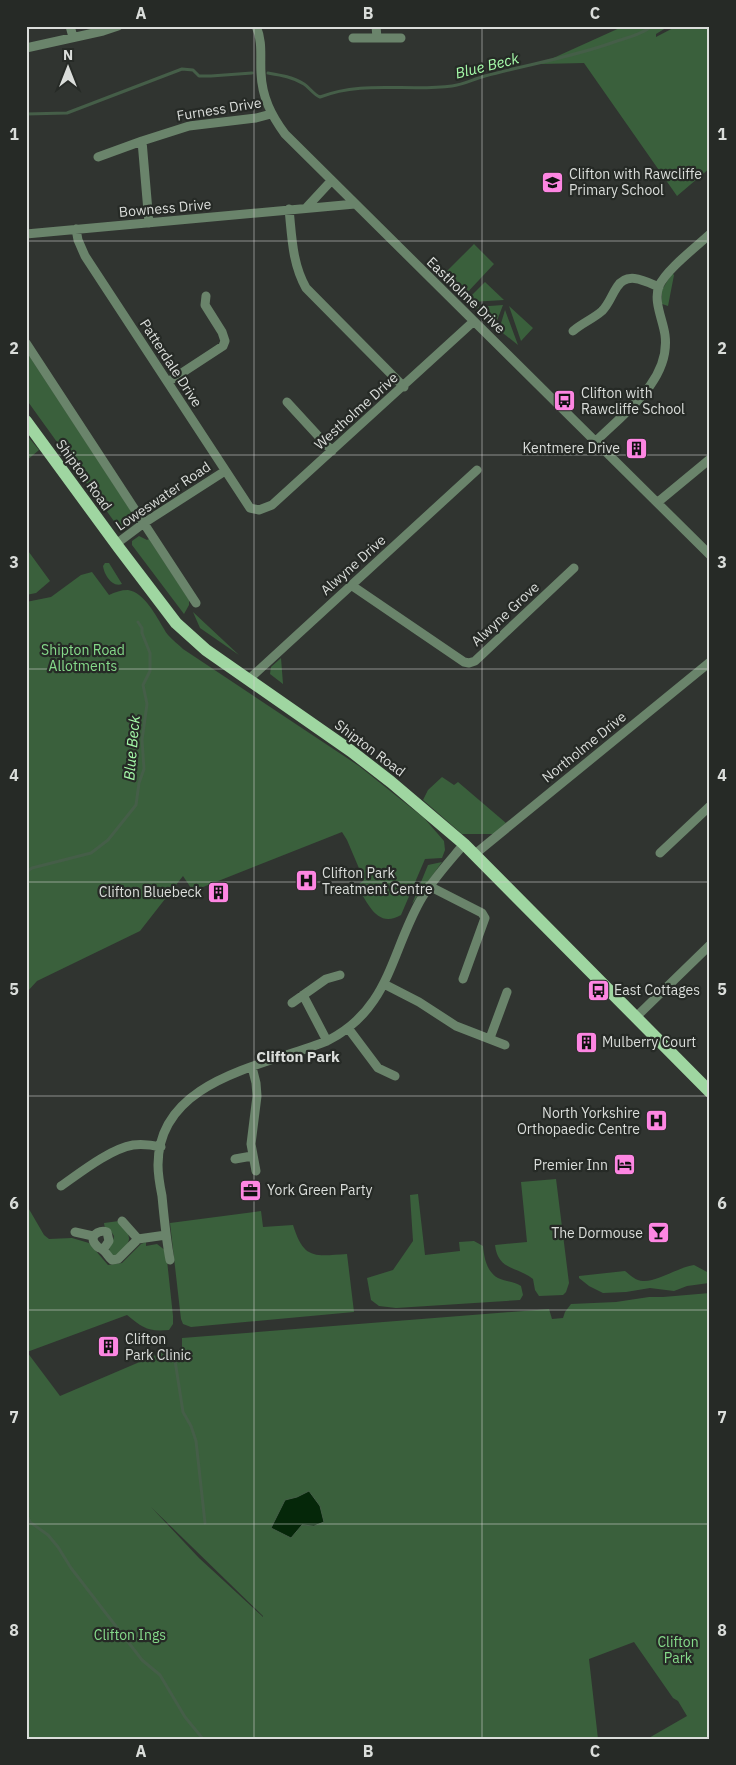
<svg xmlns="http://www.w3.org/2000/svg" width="736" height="1765" font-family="'IBM Plex Sans',sans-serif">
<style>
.green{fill:#3a603c;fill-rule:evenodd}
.water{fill:#052709;stroke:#455e48}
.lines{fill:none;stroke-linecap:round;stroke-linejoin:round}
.stream{stroke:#455e48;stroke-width:3}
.minor{stroke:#6a846b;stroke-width:9}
.primary{stroke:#9fd6a1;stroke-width:12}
.grid{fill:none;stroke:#daddda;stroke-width:1;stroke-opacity:0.55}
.labels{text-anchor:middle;stroke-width:4.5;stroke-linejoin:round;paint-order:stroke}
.street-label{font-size:14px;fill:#daddda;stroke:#262a26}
.poi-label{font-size:14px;fill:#daddda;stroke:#262a26;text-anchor:start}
.park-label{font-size:14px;fill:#85da8a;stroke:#262a26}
.water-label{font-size:15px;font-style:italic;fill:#a6fcaa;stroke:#262a26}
.neighbourhood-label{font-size:15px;font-weight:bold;fill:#daddda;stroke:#262a26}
.neatline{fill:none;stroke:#daddda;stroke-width:2}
.grid-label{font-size:16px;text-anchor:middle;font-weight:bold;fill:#daddda}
</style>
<rect width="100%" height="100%" fill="#303430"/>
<path class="green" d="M624 26H669L656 34V37L677 26H710V168L677 196 584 63 540 64Z
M474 244 494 264 464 296 443 275Z
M672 273 674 275 668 306 662 304V290Z
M485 282 504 300 471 302 468 299Z
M503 305 495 326 476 307Z
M509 306 533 328 521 341Z
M505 310 518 345 499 330Z
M26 351 133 514 134 518 131 519 130 525 125 528H119L116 524 26 399Z
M26 434 39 450 26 461Z
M139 536 147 540 149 539 189 600V605L184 614 132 545V541Z
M26 548 50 581 36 593 26 595Z
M105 563H109L122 584C112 588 104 574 103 566Z
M92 572 109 595C115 592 121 590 128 590 144 592 157 617 164 629 168 637 177 643 183 649L359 766 424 818 444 841 445 850 442 858 425 859 401 915C377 929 368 903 357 886L364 880 347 840 342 832 193 891 183 876 140 931 37 981 26 993V602L51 597 81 575Z
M193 612 239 655 200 628Z
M281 658 283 684 270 674 271 667Z
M442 777 454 785 458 782 506 823 494 834H462L423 800 428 790Z
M442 862 412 904 428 865Z
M556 1179 569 1283 566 1292 563 1295 539 1296 535 1290 533 1279C517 1266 498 1271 495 1245L527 1242 521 1182Z
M418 1194 425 1255 460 1251 459 1242 474 1241 483 1246C484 1258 487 1272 498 1278 506 1282 514 1281 521 1286L523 1295 520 1300 396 1308 379 1306 371 1300 367 1278 393 1270 413 1241 410 1195Z
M26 1204 44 1235 49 1239 72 1238 89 1243 108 1265 122 1263 141 1244 146 1242V1246L157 1244 166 1251 173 1316V1324L169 1330C148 1332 143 1328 127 1315L27 1352 60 1396 163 1352 182 1350V1338L549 1309 552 1319 563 1318 565 1312 571 1304 616 1302 649 1297H663L710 1293V1739H647L687 1716 678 1701 673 1698 634 1642 589 1659 598 1739H26ZM151 1507 263 1616V1617L199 1558Z
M261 1211 263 1227 293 1225C304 1260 314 1256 347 1254L354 1312 191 1327 183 1324 181 1319 170 1223Z
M119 1221C133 1240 132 1238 118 1257L109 1255C108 1247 113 1244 114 1236L110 1230 105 1229 104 1223Z
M694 1265 709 1273V1283L687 1286 674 1291 650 1288 626 1292 603 1293 589 1286 579 1278V1276L625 1271C630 1275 636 1281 643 1281 657 1282 679 1267 694 1265Z"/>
<path class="water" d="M309 1491 320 1506 324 1522 314 1526 302 1525 291 1538 271 1528 285 1500 297 1497Z"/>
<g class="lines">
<path class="stream" d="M268 73C280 75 293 77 304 84 310 88 313 94 320 97 363 80 408 92 452 86 463 85 474 79 485 76 529 64 574 57 617 41 630 37 642 34 652 26
M26 114 67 113 182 69 193 70 199 76H211L252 73
M26 872 32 868 91 853 108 840 136 805 139 783 144 769 142 740 147 704 143 685 150 671V653L142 633V628L138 622
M174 1354 183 1412 191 1426 196 1441 205 1523
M26 1514 30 1522 48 1535 58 1547 71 1568 142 1660 160 1675 185 1717 203 1739"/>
<path class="minor" d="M70 26 73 37
M256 26C263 42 260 57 261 73 262 97 271 115 285 134L710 555
M376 26 377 38
M353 38H401
M26 48 103 31 118 26
M98 157 142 141
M306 208 331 181
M289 209C292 237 292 263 306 288L404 387
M149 223 142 141 189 126 256 118 271 114
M76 229 78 240 85 256 250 508 259 510 272 505 474 321
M26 234 355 204
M573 331C582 323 593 319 602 311 609 304 611 296 617 287 627 271 645 281 659 287
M26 343 196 603
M168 382 223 346 225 341 222 332 205 305 206 296
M287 402 332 451
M596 441C624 413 671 380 665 335 663 320 653 301 659 286 666 270 696 247 710 234
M658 502 710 459
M116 544 144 523 225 471
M351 585 464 662 469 663 475 661 574 568
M248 680 477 470
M660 853 710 806
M475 854 710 662
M429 886 482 913 485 918 463 979
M384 984 419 1002 456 1026 505 1045
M303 995 327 1041
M292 1003 326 979 340 975
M636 1017 710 945
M348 1028 378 1068 395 1076
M490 1038 507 992
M252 1067 256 1083 257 1096 251 1144 256 1171
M235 1159 252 1156
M61 1186C81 1172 110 1149 133 1145 142 1144 152 1145 161 1147
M122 1221 138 1239
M75 1232 93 1236
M103 1250 109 1241 107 1232C98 1229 88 1237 96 1245 101 1251 98 1245 103 1250 107 1253 108 1257 112 1260L118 1259 138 1239 166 1235
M170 1260C166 1239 164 1217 162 1196 160 1186 158 1175 158 1165 158 1079 265 1066 327 1041 389 1010 390 955 420 901 432 880 449 862 464 844"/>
<path class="primary" d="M26 421 119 548 176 623 206 650 351 751 391 782 464 844 710 1092"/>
</g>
<path class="grid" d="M254 26V1739M482 26V1739M26 241H710M26 455H710M26 669H710M26 882H710M26 1096H710M26 1310H710M26 1524H710"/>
<defs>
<symbol id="school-square" viewBox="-11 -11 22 22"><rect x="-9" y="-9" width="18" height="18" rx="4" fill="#fd86e2" stroke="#262a26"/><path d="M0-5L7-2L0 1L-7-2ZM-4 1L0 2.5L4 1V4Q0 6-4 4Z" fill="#111"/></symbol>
<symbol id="bus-square" viewBox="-11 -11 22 22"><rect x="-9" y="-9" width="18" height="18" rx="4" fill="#fd86e2" stroke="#262a26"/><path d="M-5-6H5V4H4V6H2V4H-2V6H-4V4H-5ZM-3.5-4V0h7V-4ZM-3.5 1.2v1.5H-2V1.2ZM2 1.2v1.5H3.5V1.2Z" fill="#111"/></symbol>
<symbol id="building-square" viewBox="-11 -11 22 22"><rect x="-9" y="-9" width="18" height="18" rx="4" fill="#fd86e2" stroke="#262a26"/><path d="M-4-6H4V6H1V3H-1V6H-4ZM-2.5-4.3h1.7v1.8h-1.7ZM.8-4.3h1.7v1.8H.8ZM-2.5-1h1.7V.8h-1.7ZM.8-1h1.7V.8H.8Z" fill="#111"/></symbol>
<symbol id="hospital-square" viewBox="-11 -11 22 22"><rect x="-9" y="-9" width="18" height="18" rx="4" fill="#fd86e2" stroke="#262a26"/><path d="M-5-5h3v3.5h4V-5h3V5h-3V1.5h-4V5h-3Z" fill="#111"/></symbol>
<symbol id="hotel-square" viewBox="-11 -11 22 22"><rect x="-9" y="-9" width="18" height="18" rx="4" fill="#fd86e2" stroke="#262a26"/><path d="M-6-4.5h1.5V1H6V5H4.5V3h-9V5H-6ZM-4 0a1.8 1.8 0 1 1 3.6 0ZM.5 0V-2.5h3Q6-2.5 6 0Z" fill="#111"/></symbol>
<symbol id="office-square" viewBox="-11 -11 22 22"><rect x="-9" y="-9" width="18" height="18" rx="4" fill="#fd86e2" stroke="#262a26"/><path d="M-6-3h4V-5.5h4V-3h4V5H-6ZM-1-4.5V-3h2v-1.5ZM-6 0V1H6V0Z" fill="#111"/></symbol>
<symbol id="bar-square" viewBox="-11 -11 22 22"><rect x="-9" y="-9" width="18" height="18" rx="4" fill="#fd86e2" stroke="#262a26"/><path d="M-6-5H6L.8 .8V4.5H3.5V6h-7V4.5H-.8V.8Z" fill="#111"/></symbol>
</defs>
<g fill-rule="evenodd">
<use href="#school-square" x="540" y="170" width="25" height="25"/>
<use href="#bus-square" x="552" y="388" width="25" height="25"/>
<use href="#building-square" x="624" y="436" width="25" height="25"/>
<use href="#hospital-square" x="294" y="868" width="25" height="25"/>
<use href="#building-square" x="206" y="880" width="25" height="25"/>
<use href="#bus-square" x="586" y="978" width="25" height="25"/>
<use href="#building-square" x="574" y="1030" width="25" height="25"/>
<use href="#hospital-square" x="644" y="1108" width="25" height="25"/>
<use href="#hotel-square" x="612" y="1152" width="25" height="25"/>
<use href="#office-square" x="238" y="1178" width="25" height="25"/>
<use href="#bar-square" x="646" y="1220" width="25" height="25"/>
<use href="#building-square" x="96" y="1334" width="25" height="25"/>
</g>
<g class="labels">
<g class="street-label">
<text transform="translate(219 109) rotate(-9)" y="5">Furness Drive</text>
<text transform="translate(165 208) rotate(-5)" y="5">Bowness Drive</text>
<text transform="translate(466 295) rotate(44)" y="5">Eastholme Drive</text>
<text transform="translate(171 363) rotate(57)" y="5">Patterdale Drive</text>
<text transform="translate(356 411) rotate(-42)" y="5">Westholme Drive</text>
<text transform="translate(84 475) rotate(54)" y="5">Shipton Road</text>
<text transform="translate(163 496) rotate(-34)" y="5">Loweswater Road</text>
<text transform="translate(353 565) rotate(-42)" y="5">Alwyne Drive</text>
<text transform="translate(505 614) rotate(-43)" y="5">Alwyne Grove</text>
<text transform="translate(584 747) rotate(-39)" y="5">Northolme Drive</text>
<text transform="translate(370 748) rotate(37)" y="5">Shipton Road</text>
</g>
<g class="poi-label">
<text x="569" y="179">Clifton with Rawcliffe<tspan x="569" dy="16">Primary School</tspan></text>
<text x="581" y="398">Clifton with<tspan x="581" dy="16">Rawcliffe School</tspan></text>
<text x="620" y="453" text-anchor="end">Kentmere Drive</text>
<text x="322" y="878">Clifton Park<tspan x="322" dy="16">Treatment Centre</tspan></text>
<text x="202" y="897" text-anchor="end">Clifton Bluebeck</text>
<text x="614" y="995">East Cottages</text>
<text x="602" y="1047">Mulberry Court</text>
<text x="640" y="1118" text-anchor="end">North Yorkshire<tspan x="640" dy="16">Orthopaedic Centre</tspan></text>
<text x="608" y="1170" text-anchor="end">Premier Inn</text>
<text x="267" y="1195">York Green Party</text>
<text x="643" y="1238" text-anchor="end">The Dormouse</text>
<text x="125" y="1344">Clifton<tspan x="125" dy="16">Park Clinic</tspan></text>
</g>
<g class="park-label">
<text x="83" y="655">Shipton Road<tspan x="83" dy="16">Allotments</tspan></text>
<text x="130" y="1640">Clifton Ings</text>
<text x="678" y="1647">Clifton<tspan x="678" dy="16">Park</tspan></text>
</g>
<g class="water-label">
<text transform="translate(487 66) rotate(-14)" y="5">Blue Beck</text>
<text transform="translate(132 748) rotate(-85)" y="5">Blue Beck</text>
</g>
<g class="neighbourhood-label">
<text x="298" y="1062">Clifton Park</text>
</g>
</g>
<rect width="736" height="1765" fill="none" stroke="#262a26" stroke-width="55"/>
<g transform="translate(68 68)" stroke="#262a26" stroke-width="4" paint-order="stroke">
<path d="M0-4L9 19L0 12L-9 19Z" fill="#daddda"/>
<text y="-8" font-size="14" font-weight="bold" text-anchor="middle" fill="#daddda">N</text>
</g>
<rect x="28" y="28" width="680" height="1710" class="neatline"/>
<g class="grid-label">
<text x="141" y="19">A</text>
<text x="368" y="19">B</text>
<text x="595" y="19">C</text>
<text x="14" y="140">1</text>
<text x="722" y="140">1</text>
<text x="14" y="354">2</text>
<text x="722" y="354">2</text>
<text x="14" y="568">3</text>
<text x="722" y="568">3</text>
<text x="14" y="781">4</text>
<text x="722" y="781">4</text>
<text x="14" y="995">5</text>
<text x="722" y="995">5</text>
<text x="14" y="1209">6</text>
<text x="722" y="1209">6</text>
<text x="14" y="1423">7</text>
<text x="722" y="1423">7</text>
<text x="14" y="1636">8</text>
<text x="722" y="1636">8</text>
<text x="141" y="1757">A</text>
<text x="368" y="1757">B</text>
<text x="595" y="1757">C</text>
</g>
</svg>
